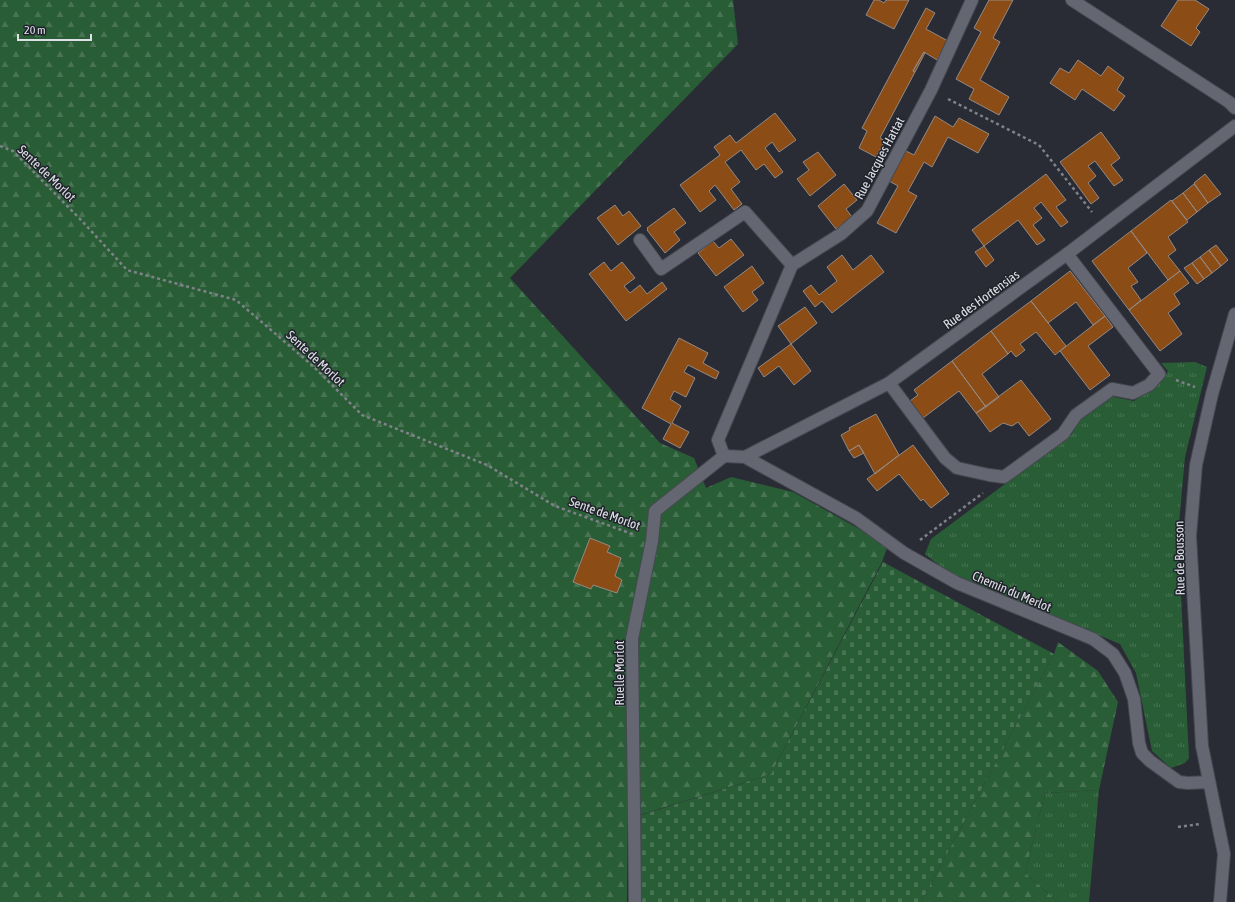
<svg xmlns="http://www.w3.org/2000/svg" width="1235" height="902" font-family="'Asap Condensed',sans-serif">
<style>
.grass{fill:url(#grass-tufts)}
.forest{fill:url(#forest-firs)}
.cemetery{fill:url(#cemetery-stones)}
.building{fill:#8c4c16;stroke:#948a83}
.lines{fill:none;stroke-linecap:round;stroke-linejoin:round}
.service-casing{stroke:#474951;stroke-width:14}
.minor-casing{stroke:#474951;stroke-width:14}
.path{stroke:#80828a;stroke-width:2.5;stroke-dasharray:3 3;stroke-linecap:butt}
.service{stroke:#646771;stroke-width:12}
.minor{stroke:#646771;stroke-width:12}
.labels{text-anchor:middle;stroke-width:3;stroke-linejoin:round;paint-order:stroke}
.street-label{font-size:13px;fill:#dee0e6;stroke:#20222b}
</style>
<defs>
<pattern id="grass-tufts" width="24" height="20" patternUnits="userSpaceOnUse"><rect width="24" height="20" fill="#295d36"/><path d="M3 7l-1-3M5 7V3M7 7l1-3M15 17l-1-3M17 17v-4M19 17l1-3" fill="none" stroke="#487453"/></pattern>
<pattern id="forest-firs" width="22" height="20" patternUnits="userSpaceOnUse"><rect width="22" height="20" fill="#295d36"/><path d="M5 1l3.5 6h-7zM16 11l3.5 6h-7z" fill="#487453"/></pattern>
<pattern id="cemetery-stones" width="16" height="16" patternUnits="userSpaceOnUse"><rect width="16" height="16" fill="#295d36"/><path d="M2 7V4a2 2 0 0 1 4 0v3zM10 15v-3a2 2 0 0 1 4 0v3z" fill="#487453"/></pattern>
</defs>
<rect width="100%" height="100%" fill="#2a2c35"/>
<path class="grass" d="M1195 362 1207 367 1185 457 1178 534 1189 758 1185 763 1171 768 1152 751 1136 673 1120 644 947 572 925 554 931 539 1072 434 1082 415 1109 396 1134 401 1162 381 1168 371 1161 363Z
M1099 790 1089 902H1058L1025 873 1045 793Z"/>
<path class="forest" d="M0 0H733L738 44 510 278 660 443 694 458 706 488 731 477 793 492 888 545 882 562 771 774 627 819V902H0Z
M1058 642 1098 671 1118 702 1099 790 1045 793 1025 873 1058 902H921L1054 654Z"/>
<path class="cemetery" d="M883 562 1054 654 921 902H641L638 816 771 774Z"/>
<path class="building" d="M874 0H879L884 3 886 0H909L894 29 866 15Z
M989 0H1013L993 38 1000 42 980 80 1009 97 999 115 969 99 974 89 956 79 981 32 974 28Z
M1178 0H1195L1209 9 1196 28 1200 32 1191 46 1161 26Z
M926 8 935 13 926 29 948 41 937 60 924 52 913 71 915 72 880 138 885 141 876 157 859 148 867 131 862 128Z
M924 52 925 53 915 72 913 71Z
M1078 60 1101 76 1108 66 1124 78 1117 90 1125 96 1114 111 1082 89 1075 100 1050 83 1060 68 1069 73Z
M775 113 796 140 779 152 772 142 765 148 783 172 775 178 764 164 756 170 741 150 725 162 740 182 731 189 742 204 734 210 715 185 709 191 716 200 700 212 680 185 720 155 714 147 730 135 736 143Z
M935 116 953 127 959 118 989 134 978 153 948 137 932 167 924 162 908 191 917 196 896 233 877 223 898 186 889 181 906 151 914 155Z
M1101 132 1120 158 1111 165 1123 180 1114 186 1095 161 1088 166 1096 176 1088 183 1099 198 1091 204 1060 162Z
M818 152 836 175 810 196 797 179 809 170 803 162Z
M1046 174 1066 200 1056 207 1068 222 1061 227 1041 202 1034 208 1042 218 1033 225 1045 240 1037 245 1018 220 984 246 972 230Z
M1205 174 1221 194 1208 203 1194 183Z
M844 184 857 200 846 209 852 217 836 229 818 206Z
M1194 184 1208 203 1197 212 1183 193Z
M1183 193 1197 212 1187 220 1172 201Z
M1171 200 1188 222 1168 237 1176 250 1168 256 1180 271 1168 280 1131 231Z
M615 205 623 216 629 211 641 226 618 245 597 218Z
M674 208 686 223 674 232 680 240 665 253 647 230 648 229 647 228Z
M1131 231 1147 253 1128 268 1138 282 1131 286 1141 300 1129 310 1092 261Z
M731 239 744 255 716 276 698 253 713 241 719 248Z
M1216 245 1228 260 1221 266 1209 250Z
M984 246 994 260 986 267 975 252Z
M1209 250 1221 266 1212 273 1200 257Z
M842 255 853 270 871 255 884 272 832 313 822 301 815 307 803 291 811 285 819 295 837 281 827 267Z
M1200 257 1212 273 1204 279 1192 263Z
M604 262 611 271 622 262 635 278 624 286 630 293 640 285 647 294 662 282 667 289 626 321 589 274Z
M1192 263 1204 279 1197 284 1184 268Z
M752 266 764 283 752 292 758 300 743 312 724 287Z
M1070 271 1105 316 1093 325 1076 302 1048 323 1031 301Z
M1180 271 1189 283 1174 294 1180 304 1168 313 1182 334 1160 351 1129 310Z
M1031 301 1066 346 1055 355 1036 332 1020 344 1025 350 1016 357 1011 351 1008 354 991 331Z
M805 307 817 323 791 344 778 326Z
M1105 316 1113 327 1088 346 1110 375 1090 390 1060 351Z
M991 331 1008 354 982 374 999 397 986 407 952 361Z
M679 338 708 353 703 363 719 372 716 379 688 365 684 372 695 378 686 397 674 391 670 399 681 406 672 423 689 432 680 448 663 439 671 424 642 408Z
M791 344 811 371 794 385 779 366 764 377 758 368Z
M952 361 986 407 976 413 959 391 923 418 910 401 918 395 914 390Z
M1021 380 1051 419 1029 436 1018 422 1012 426 1003 423 990 432 976 413Z
M876 414 899 455 875 474 859 445 849 451 841 435 850 430 849 428Z
M859 445 864 453 854 458 849 451Z
M913 445 949 494 931 508 923 499 921 501 899 474 877 491 867 479Z
M590 538 610 546 607 552 621 558 615 576 622 580 617 593 593 585 591 589 573 582Z"/>
<g class="lines">
<defs>
<path id="service" d="M889 383 945 458 957 468 989 475 1004 477 1063 434 1076 415 1112 389 1133 393 1149 385 1159 374 1067 254
M635 902 632 639 652 541 655 511 724 456"/>
<path id="minor" d="M972 0 931 90 867 211 841 234 792 265 718 440 724 456 745 457 889 383 1067 254 1235 126
M1072 0 1229 102 1235 108
M640 240 661 269 745 212 792 265
M745 457 856 518 904 553 957 583 1093 639 1113 654 1125 673 1134 699 1139 743 1142 753 1150 761 1179 782 1188 783 1209 782
M1220 902 1224 854 1202 746 1190 536 1196 465 1212 394 1235 314"/>
</defs>
<use href="#service" class="service-casing"/>
<use href="#minor" class="minor-casing"/>
<path class="path" d="M948 99 1039 145 1092 212
M0 146 13 151 81 220 127 270 236 300 313 366 362 415 487 465 555 506 635 535
M1176 380 1195 387
M920 540 983 493
M1178 827 1200 824"/>
<use href="#service" class="service"/>
<use href="#minor" class="minor"/>
</g>
<g class="labels">
<g class="street-label">
<text transform="translate(879 158) rotate(-62)" y="5">Rue Jacques Hattat</text>
<text transform="translate(47 173) rotate(44)" y="5">Sente de Morlot</text>
<text transform="translate(981 299) rotate(-36)" y="5">Rue des Hortensias</text>
<text transform="translate(316 358) rotate(43)" y="5">Sente de Morlot</text>
<text transform="translate(605 513) rotate(20)" y="5">Sente de Morlot</text>
<text transform="translate(1179 558) rotate(-91)" y="5">Rue de Bousson</text>
<text transform="translate(1012 591) rotate(23)" y="5">Chemin du Merlot</text>
<text transform="translate(619 673) rotate(-90)" y="5">Ruelle Morlot</text>
</g>
</g>
<path d="M18 34v6h73v-6" fill="none" stroke="#dee0e6" stroke-width="2"/>
<text x="24" y="34" font-size="12" fill="#dee0e6" stroke="#20222b" stroke-width="3" paint-order="stroke">20 m</text>
</svg>
